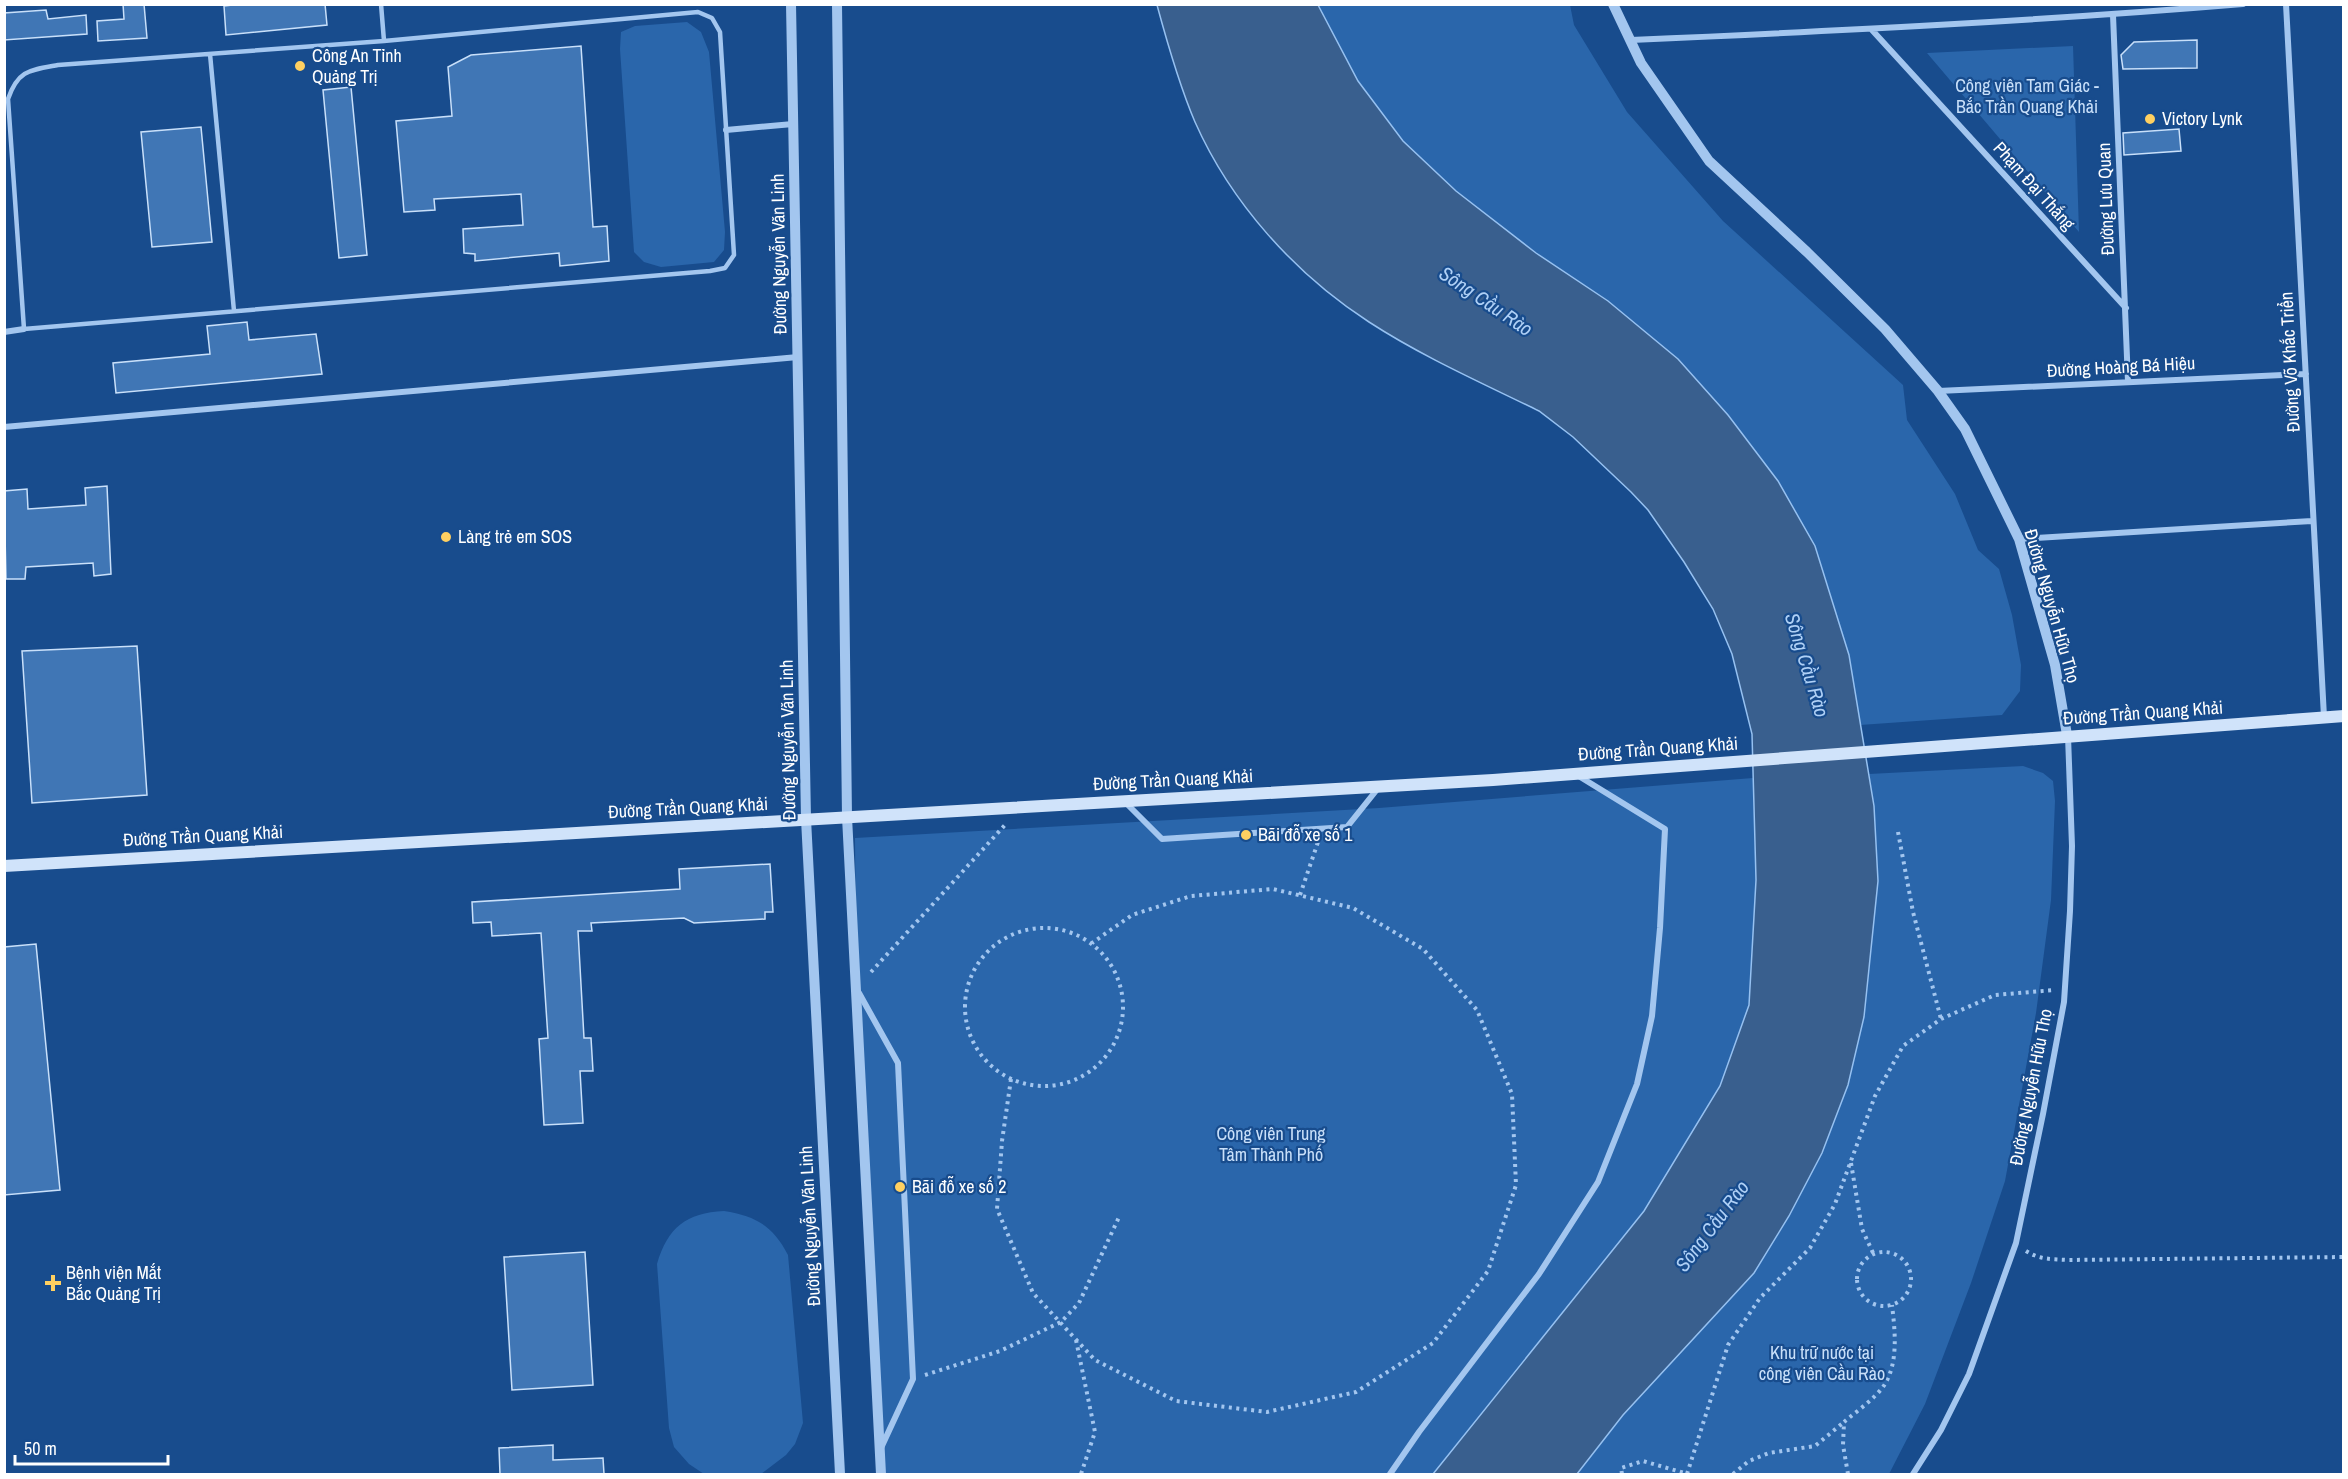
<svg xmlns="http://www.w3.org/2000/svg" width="2348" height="1479" font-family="'Archivo Narrow',sans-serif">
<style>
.green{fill:#2a66ab}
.water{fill:#395f8e;stroke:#96c1f1;stroke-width:1.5}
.building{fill:#4076b5;stroke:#c9e0fa;stroke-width:1.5}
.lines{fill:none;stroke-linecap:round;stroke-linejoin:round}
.path{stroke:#a3c6ef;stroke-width:4;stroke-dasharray:3 4.5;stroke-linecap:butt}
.service{stroke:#a3c6ef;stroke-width:4.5}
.minor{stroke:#a3c6ef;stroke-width:6}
.tertiary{stroke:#a3c6ef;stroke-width:10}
.secondary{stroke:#d0e3fa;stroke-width:12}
.poi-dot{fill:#ffd061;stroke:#184c8d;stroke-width:2}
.labels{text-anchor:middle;stroke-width:4.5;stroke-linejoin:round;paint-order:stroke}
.poi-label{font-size:18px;fill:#fff;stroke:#184c8d;text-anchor:start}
.park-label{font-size:18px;fill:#c9e0fa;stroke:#184c8d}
.street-label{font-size:18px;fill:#fff;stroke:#184c8d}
.water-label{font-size:20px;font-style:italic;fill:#afd0f6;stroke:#184c8d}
</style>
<rect width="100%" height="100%" fill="#184c8d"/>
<path class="green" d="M1318 5H1570L1574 25 1627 112 1723 221 1903 385 1907 420 1955 494 1978 550 1999 569 2012 615 2021 665 2020 691 2002 715 1860 725 1849 655 1815 546 1678 359 1608 301 1536 253 1456 191 1403 141 1358 81Z
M687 22 701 32 709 52 725 232 724 250 714 262 661 267 644 262 634 252 620 49 621 32 635 26Z
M2073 46 2079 232 1927 53Z
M2023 766 2043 773 2053 781 2055 801 2051 900 2036 1013 2005 1181 1971 1283 1925 1404 1889 1474H1577L1623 1415 1754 1273 1789 1216 1822 1153 1848 1085 1878 881 1874 806 1869 774Z
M1753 778 1756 880 1749 1005 1720 1086 1644 1211 1433 1474H883L856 955 855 838 1379 808Z
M724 1211C756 1216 773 1226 788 1255L803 1423 795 1444 786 1455 761 1474H704L689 1464 674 1447 669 1428 657 1264C668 1227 686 1213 724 1211Z"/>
<path class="water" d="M1157 5H1318L1358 81 1403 141 1456 191 1536 253 1608 301 1678 359 1728 415 1778 481 1815 546 1849 655 1874 806 1878 881 1864 1017 1848 1085 1822 1153 1789 1216 1754 1273 1623 1415 1577 1474H1433L1644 1211 1720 1086 1749 1005 1756 880 1752 734 1732 654 1713 609 1684 562 1648 510 1631 492 1573 437 1539 411C1482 383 1423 357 1369 322 1295 274 1231 203 1195 122 1180 87 1167 42 1157 5Z"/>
<path class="building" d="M123 4H144L147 38 98 41 97 21 124 19Z
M241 4H325L327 25 226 35 224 6Z
M46 10 48 19 86 15 87 34 4 40V13Z
M2197 40V68L2123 69 2121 55 2134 42Z
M581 46 593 227 607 226 609 261 560 266 559 253 475 261V254L464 253 463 229 523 225 521 194 434 199 435 210 404 212 396 121 452 116 448 67 471 55Z
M351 87 367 255 339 258 323 90Z
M201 127 212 242 152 247 141 132Z
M2179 129 2181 151 2124 155 2123 133Z
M247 322 249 340 316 334 322 374 116 393 113 363 210 354 207 326Z
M107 486 111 574 94 576 93 563 26 567 25 579H6L4 491 27 489 28 509 86 505 85 488Z
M137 646 147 795 32 803 22 651Z
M770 864 773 912H765V919L694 923 684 918 591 923 592 931H578L584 1038H591L593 1071H580L583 1123 544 1125 539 1039 548 1038 541 933 492 936 491 922 473 923 472 902 680 889 679 869Z
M36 944 60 1190 4 1195V947Z
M585 1252 593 1385 512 1390 504 1257Z
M553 1445V1460L603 1458 604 1474H500L499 1448Z"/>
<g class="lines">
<path class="path" d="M1898 832 1913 912 1941 1019
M1300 895 1319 839
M965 1007a79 79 0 1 1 158 0a79 79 0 1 1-158 0Z
M871 972 1005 825
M1011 1079 1002 1141 997 1209 1033 1293 1095 1360 1176 1401 1267 1412 1356 1392 1433 1343 1488 1271 1516 1185 1512 1094 1477 1010 1423 949 1353 908 1273 889 1191 896 1132 915 1092 943
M1851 1163 1862 1229 1874 1255
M2026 1251C2040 1260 2052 1259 2068 1260L2344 1257
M1857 1279a27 27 0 1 1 54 0a27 27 0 1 1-54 0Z
M1076 1340 1095 1432 1081 1474
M925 1375 1000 1351 1061 1322 1079 1303 1120 1215
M1622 1474 1621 1468 1643 1461 1688 1474
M1687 1474 1728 1345 1760 1298 1810 1248 1835 1204 1875 1096 1903 1046 1941 1019 1995 995 2054 990
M1733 1474 1749 1461 1769 1453 1815 1446 1844 1422
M1848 1474 1843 1445 1844 1422C1857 1411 1873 1400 1883 1387 1899 1364 1895 1331 1892 1305"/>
<path class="service" d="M381 4 384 41
M698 12 712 18 720 32 734 255 725 268 710 271 24 329 8 99C18 70 30 70 58 65L384 41Z
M210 54 234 311"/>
<path class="minor" d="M2286 4 2324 717
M2113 15 2128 382
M1872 30 2126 308
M1631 40C1835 31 2039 21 2243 4
M726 130 793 124
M4 332 24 329
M1938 391 2306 374
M4 427 798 357
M2019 539 2312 521
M1124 801 1162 839 1347 827 1379 787
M859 993 898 1063 913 1379 881 1448
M1390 1474 1419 1432 1539 1274 1598 1182 1637 1084 1652 1016 1660 928 1665 829 1577 775
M1913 1474 1941 1430 1969 1374 2016 1243 2043 1114 2064 1002 2070 911 2072 846 2068 736"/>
<path class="tertiary" d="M791 4 806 819 840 1474
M837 4 847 817 881 1474
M1613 4 1641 63 1709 161 1807 252 1885 329 1938 391 1965 429 2019 539 2055 665 2067 735"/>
<path class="secondary" d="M4 866 1493 780 2344 716"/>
</g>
<g class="poi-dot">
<circle cx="300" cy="66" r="6"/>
<circle cx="2150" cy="119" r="6"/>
<circle cx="446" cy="537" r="6"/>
<circle cx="1246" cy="835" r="6"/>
<circle cx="900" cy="1187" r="6"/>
<path d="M50 1274h6v6h6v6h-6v6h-6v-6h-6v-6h6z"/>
</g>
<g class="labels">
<g class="poi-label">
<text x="312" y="62">Công An Tỉnh<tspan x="312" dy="21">Quảng Trị</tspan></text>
<text x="2162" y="125">Victory Lynk</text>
<text x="458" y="543">Làng trẻ em SOS</text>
<text x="1258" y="841">Bãi đỗ xe số 1</text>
<text x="912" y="1193">Bãi đỗ xe số 2</text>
<text x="66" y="1279">Bệnh viện Mắt<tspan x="66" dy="21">Bắc Quảng Trị</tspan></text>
</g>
<g class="park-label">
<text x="2027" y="92">Công viên Tam Giác -<tspan x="2027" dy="21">Bắc Trần Quang Khải</tspan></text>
<text x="1271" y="1140">Công viên Trung<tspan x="1271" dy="21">Tâm Thành Phố</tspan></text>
<text x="1822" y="1359">Khu trữ nước tại<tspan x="1822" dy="21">công viên Cầu Rào</tspan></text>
</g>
<g class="street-label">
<text transform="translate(2034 186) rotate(48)" y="6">Phạm Đại Thắng</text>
<text transform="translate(2106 199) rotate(-92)" y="6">Đường Lưu Quan</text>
<text transform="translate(779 254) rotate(-91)" y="6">Đường Nguyễn Văn Linh</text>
<text transform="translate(2290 362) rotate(-93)" y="6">Đường Võ Khắc Triển</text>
<text transform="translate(2121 367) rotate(-3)" y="6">Đường Hoàng Bá Hiệu</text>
<text transform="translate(2052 606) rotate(74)" y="6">Đường Nguyễn Hữu Thọ</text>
<text transform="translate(2143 713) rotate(-4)" y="6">Đường Trần Quang Khải</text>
<text transform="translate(788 740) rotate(-91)" y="6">Đường Nguyễn Văn Linh</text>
<text transform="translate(1658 749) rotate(-4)" y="6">Đường Trần Quang Khải</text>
<text transform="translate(1173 780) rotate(-3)" y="6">Đường Trần Quang Khải</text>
<text transform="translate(688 808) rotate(-3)" y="6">Đường Trần Quang Khải</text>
<text transform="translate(203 836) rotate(-3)" y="6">Đường Trần Quang Khải</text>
<text transform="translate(2031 1087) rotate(-79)" y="6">Đường Nguyễn Hữu Thọ</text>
<text transform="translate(810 1226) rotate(-93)" y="6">Đường Nguyễn Văn Linh</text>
</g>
<g class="water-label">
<text transform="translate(1486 301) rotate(34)" y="7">Sông Cầu Rào</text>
<text transform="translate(1807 665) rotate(73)" y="7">Sông Cầu Rào</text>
<text transform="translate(1712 1226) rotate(-53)" y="7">Sông Cầu Rào</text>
</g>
</g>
<rect width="2348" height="1479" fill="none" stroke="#ffffff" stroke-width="12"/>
<path d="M15 1455v9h153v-9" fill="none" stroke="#ffffff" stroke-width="3"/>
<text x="24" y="1455" font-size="18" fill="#ffffff" stroke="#184c8d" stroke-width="4.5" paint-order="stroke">50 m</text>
</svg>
